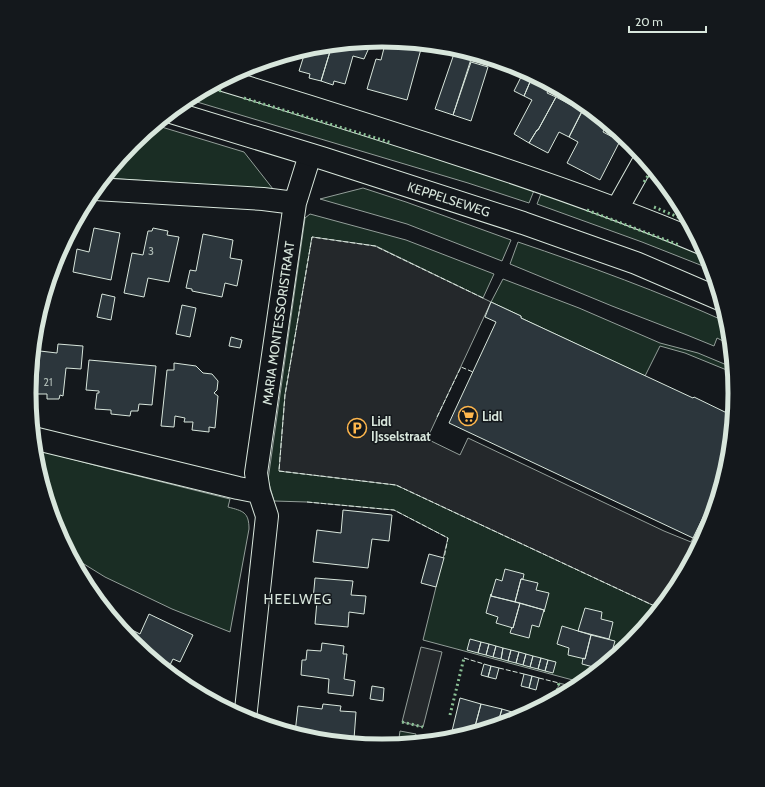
<svg xmlns="http://www.w3.org/2000/svg" width="765" height="787" font-family="Cabin,sans-serif">
<style>
.green{fill:#1a2d24;stroke:#939e99}
.parking{fill:#24282b;stroke:#939e99}
.building{fill:#2c363c;stroke:#d8e6dc}
.lines{fill:none;stroke-linecap:round;stroke-linejoin:round}
.minor-casing{stroke:#d8e6dc;stroke-width:24}
.secondary-casing{stroke:#d8e6dc;stroke-width:24}
.minor{stroke:#14181c;stroke-width:22}
.secondary{stroke:#14181c;stroke-width:22}
.hedge{stroke:#8ac095;stroke-width:3;stroke-dasharray:2 3;stroke-linecap:butt}
.fence{stroke:#d8e6dc;stroke-width:1;stroke-dasharray:5 2;stroke-linecap:butt}
.labels{text-anchor:middle;stroke-width:3;stroke-linejoin:round;paint-order:stroke}
.number-label{font-size:11px;fill:#adbab4}
.street-label{font-size:13px;fill:#d8e6dc;stroke:#14181c}
.poi-label{font-size:13px;font-weight:bold;fill:#d8e6dc;stroke:#14181c;text-anchor:start}
.neighbourhood-label{font-size:14px;letter-spacing:1px;fill:#d8e6dc;stroke:#14181c}
.rim{fill:none;stroke:#d8e6dc;stroke-width:5}
</style>
<rect width="100%" height="100%" fill="#14181c"/>
<path class="green" d="M211 86 402 144 535 188 529 203 468 183 187 99Z
M155 125 244 152 273 189 104 178 133 143Z
M363 188 406 202 511 240 502 261 407 224 320 199Z
M542 191 708 256 713 270 642 242 537 204Z
M310 214 406 240 494 274 483 298 376 246 312 237 285 395 279 471 396 485 661 609 632 644 584 683 423 640 448 538 394 510 307 502 274 501 268 480 305 218Z
M518 242C589 266 660 292 729 323L731 345 717 338 714 346 687 335 612 306 510 264Z
M503 279 579 308 660 343 698 353 734 368V373L685 353 660 346 645 376 521 318V316L491 302Z
M34 449 98 466 230 499 228 507C243 511 249 512 249 529L230 632 172 609 105 577 71 556 56 529 36 462Z
M400 731 416 734 414 744 398 745Z"/>
<path class="parking" d="M312 237 375 246 491 302 427 439 460 455 468 438 664 531 691 542 711 501 715 502 720 492 709 529 676 590 661 609 396 485 279 471 285 395Z
M421 647 442 652 423 727 402 722Z
M559 683 578 688 555 700Z"/>
<path class="building" d="M386 40 395 41 421 49 407 100 367 89 376 59 381 60Z
M372 41 364 59 353 56 345 84 334 81 333 85 321 81 332 45Z
M332 45 321 81 309 78 310 74 299 71 306 49 314 47Z
M456 48 473 53 453 115 435 109Z
M471 62 488 67 471 121 453 115Z
M521 69 533 75 524 96 514 91 522 75 519 74Z
M533 75 551 85 547 93 556 97 538 130H537L529 143 514 134 532 100 524 96Z
M556 97 582 111 569 137 559 132 548 153 529 143 537 130H538Z
M585 106 607 123 603 132 620 141 600 180 567 163 578 142 569 137Z
M94 228 120 233 111 280 73 272 77 249 89 252Z
M153 228 168 231 167 235 179 237 169 282 148 278 144 297 124 293 132 253 143 255 148 231H152Z
M203 234 233 240 230 258 242 260 237 286 225 283 222 297 192 291V289L186 288 190 270 196 271Z
M66 239 63 252 60 251Z
M102 294 115 297 111 320 97 317Z
M491 302 521 316V318L693 398 694 397 729 414 727 419 733 422 729 463 720 492 715 502 711 501 693 538 449 423 496 322 485 317Z
M182 305 196 308 190 337 176 334Z
M231 337 242 340 240 348 229 346Z
M58 344 83 346 81 369 66 368 63 396 60 395 59 399H47V394H37L40 351 57 353Z
M89 360 156 366 152 405 139 404 138 411H131L130 416 111 414V410L95 409 97 393H99V391L86 390Z
M174 363 196 366 203 373 212 374 218 381 217 390 214 393 218 396 215 428 209 427V432L192 430 193 422H184L185 418 175 416 174 427 161 426 167 370H174Z
M343 510 392 515 389 541 372 539 368 568 313 562 317 530 341 533Z
M429 554 444 558 436 587 421 583Z
M505 569 524 574 523 579H521L515 602 491 596 496 579 502 581Z
M315 578 353 581 351 595 366 596 364 614 349 612 348 627 315 624 317 601 313 600Z
M521 579 538 583 536 590 549 593 544 612V610L515 602Z
M491 594V596L520 603 513 628 496 623 498 617 486 613Z
M94 596 105 602 103 607Z
M520 603 544 610 539 627 532 625 529 638 510 633 512 627 513 628Z
M585 608 602 612 601 619 613 622 609 639 578 631Z
M149 614 193 635 180 662 173 659 169 667 151 659 148 656 152 649 137 642 135 646 123 632 126 627 140 634Z
M562 626 591 635 585 659 568 655 569 648 557 644Z
M591 635 615 641 610 658 604 656 601 669 582 664 583 658 585 659Z
M470 639 481 642 478 653 467 650Z
M481 642 489 644 486 655 478 653Z
M322 643 344 646 343 654H347L344 679 355 681 353 696 328 693 329 679 301 675 302 660H306L307 650 321 651Z
M489 644 496 646 493 657 486 655Z
M496 646 503 648 501 659 493 657Z
M503 648 511 650 508 661 501 659Z
M511 650 519 652 516 663 508 661Z
M519 652 526 654 523 665 516 663Z
M526 654 533 656 530 667 523 665Z
M533 656 541 658 538 669 530 667Z
M541 658 548 660 545 671 538 669Z
M548 660 556 662 553 673 545 671Z
M484 664 491 666 488 677 481 675Z
M491 666 499 668 496 679 488 677Z
M524 674 532 676 529 688 521 686Z
M532 676 539 678 536 690 529 688Z
M372 686 384 688 383 701 370 699Z
M460 698 481 704 473 734 468 735 452 731Z
M323 704 341 706 340 711 356 712 354 739 295 733 298 706 322 709Z
M481 704 502 709 497 726 473 734Z
M502 709 522 715 521 718 497 726Z
M295 733 354 739 353 744 313 740 294 734Z"/>
<g class="lines">
<defs>
<path id="minor" d="M223 80C312 107 400 135 488 164 560 188 631 213 701 243
M95 189 263 199 295 203
M617 209 645 159
M33 438 238 488 259 492
M245 719 267 516 259 492 256 473 295 203 310 155"/>
<path id="secondary" d="M171 112 325 159 523 223 636 263 722 300"/>
</defs>
<use href="#minor" class="minor-casing"/>
<use href="#secondary" class="secondary-casing"/>
<use href="#minor" class="minor"/>
<use href="#secondary" class="secondary"/>
<path class="hedge" d="M210 87 221 91
M244 98 392 143
M644 182 653 168
M654 207 690 222
M587 210 679 245
M697 252 709 258
M555 700 559 683
M450 715 464 658
M402 722 423 727"/>
<path class="fence" d="M483 298 375 246 312 237 285 395 279 471 396 485 661 609
M437 417 461 367 473 372
M307 502 394 510 448 538 444 558
M464 658 484 664
M499 668 524 674
M539 678 559 683"/>
</g>
<defs>
<symbol id="supermarket-ring" viewBox="-11 -11 22 22"><circle r="9.5" fill="#14181c" stroke="#ffb74d" stroke-width="1.5"/><path d="M-6-5.5h2.5l.6 2H6L4.5 2H-2.5L-4.4-4H-6ZM-1.5 3.2a1.3 1.3 0 1 0 .1 0ZM3 3.2a1.3 1.3 0 1 0 .1 0Z" fill="#ffb74d"/></symbol>
<symbol id="parking-ring" viewBox="-11 -11 22 22"><circle r="9.5" fill="#14181c" stroke="#ffb74d" stroke-width="1.5"/><path d="M-3.5-5.5H1a3.5 3.5 0 0 1 0 7H-1V5.5H-3.5ZM-1-3.4V-.6H.8a1.4 1.4 0 0 0 0-2.8Z" fill="#ffb74d"/></symbol>
</defs>
<g fill-rule="evenodd">
<use href="#supermarket-ring" x="457" y="405" width="22" height="22"/>
<use href="#parking-ring" x="346" y="417" width="22" height="22"/>
</g>
<g class="labels">
<g class="number-label">
<text x="151" y="255">3</text>
<text x="48" y="386">21</text>
</g>
<g class="street-label">
<text transform="translate(449 199) rotate(18)" y="5">KEPPELSEWEG</text>
<text transform="translate(278 323) rotate(-82)" y="5">MARIA MONTESSORISTRAAT</text>
</g>
<g class="poi-label">
<text x="482" y="421">Lidl</text>
<text x="371" y="426">Lidl<tspan x="371" dy="15">IJsselstraat</tspan></text>
</g>
<g class="neighbourhood-label">
<text x="298" y="604">HEELWEG</text>
</g>
</g>
<path d="M0 0H765V787H0ZM36 393a346 346 0 1 1 692 0a346 346 0 1 1-692 0Z" fill="#14181c" fill-rule="evenodd"/>
<path class="rim" d="M36 393a346 346 0 1 1 692 0a346 346 0 1 1-692 0Z"/>
<path d="M629 26v6h77v-6" fill="none" stroke="#d8e6dc" stroke-width="2"/>
<text x="635" y="26" font-size="12" fill="#d8e6dc" stroke="#14181c" stroke-width="3" paint-order="stroke">20 m</text>
</svg>
